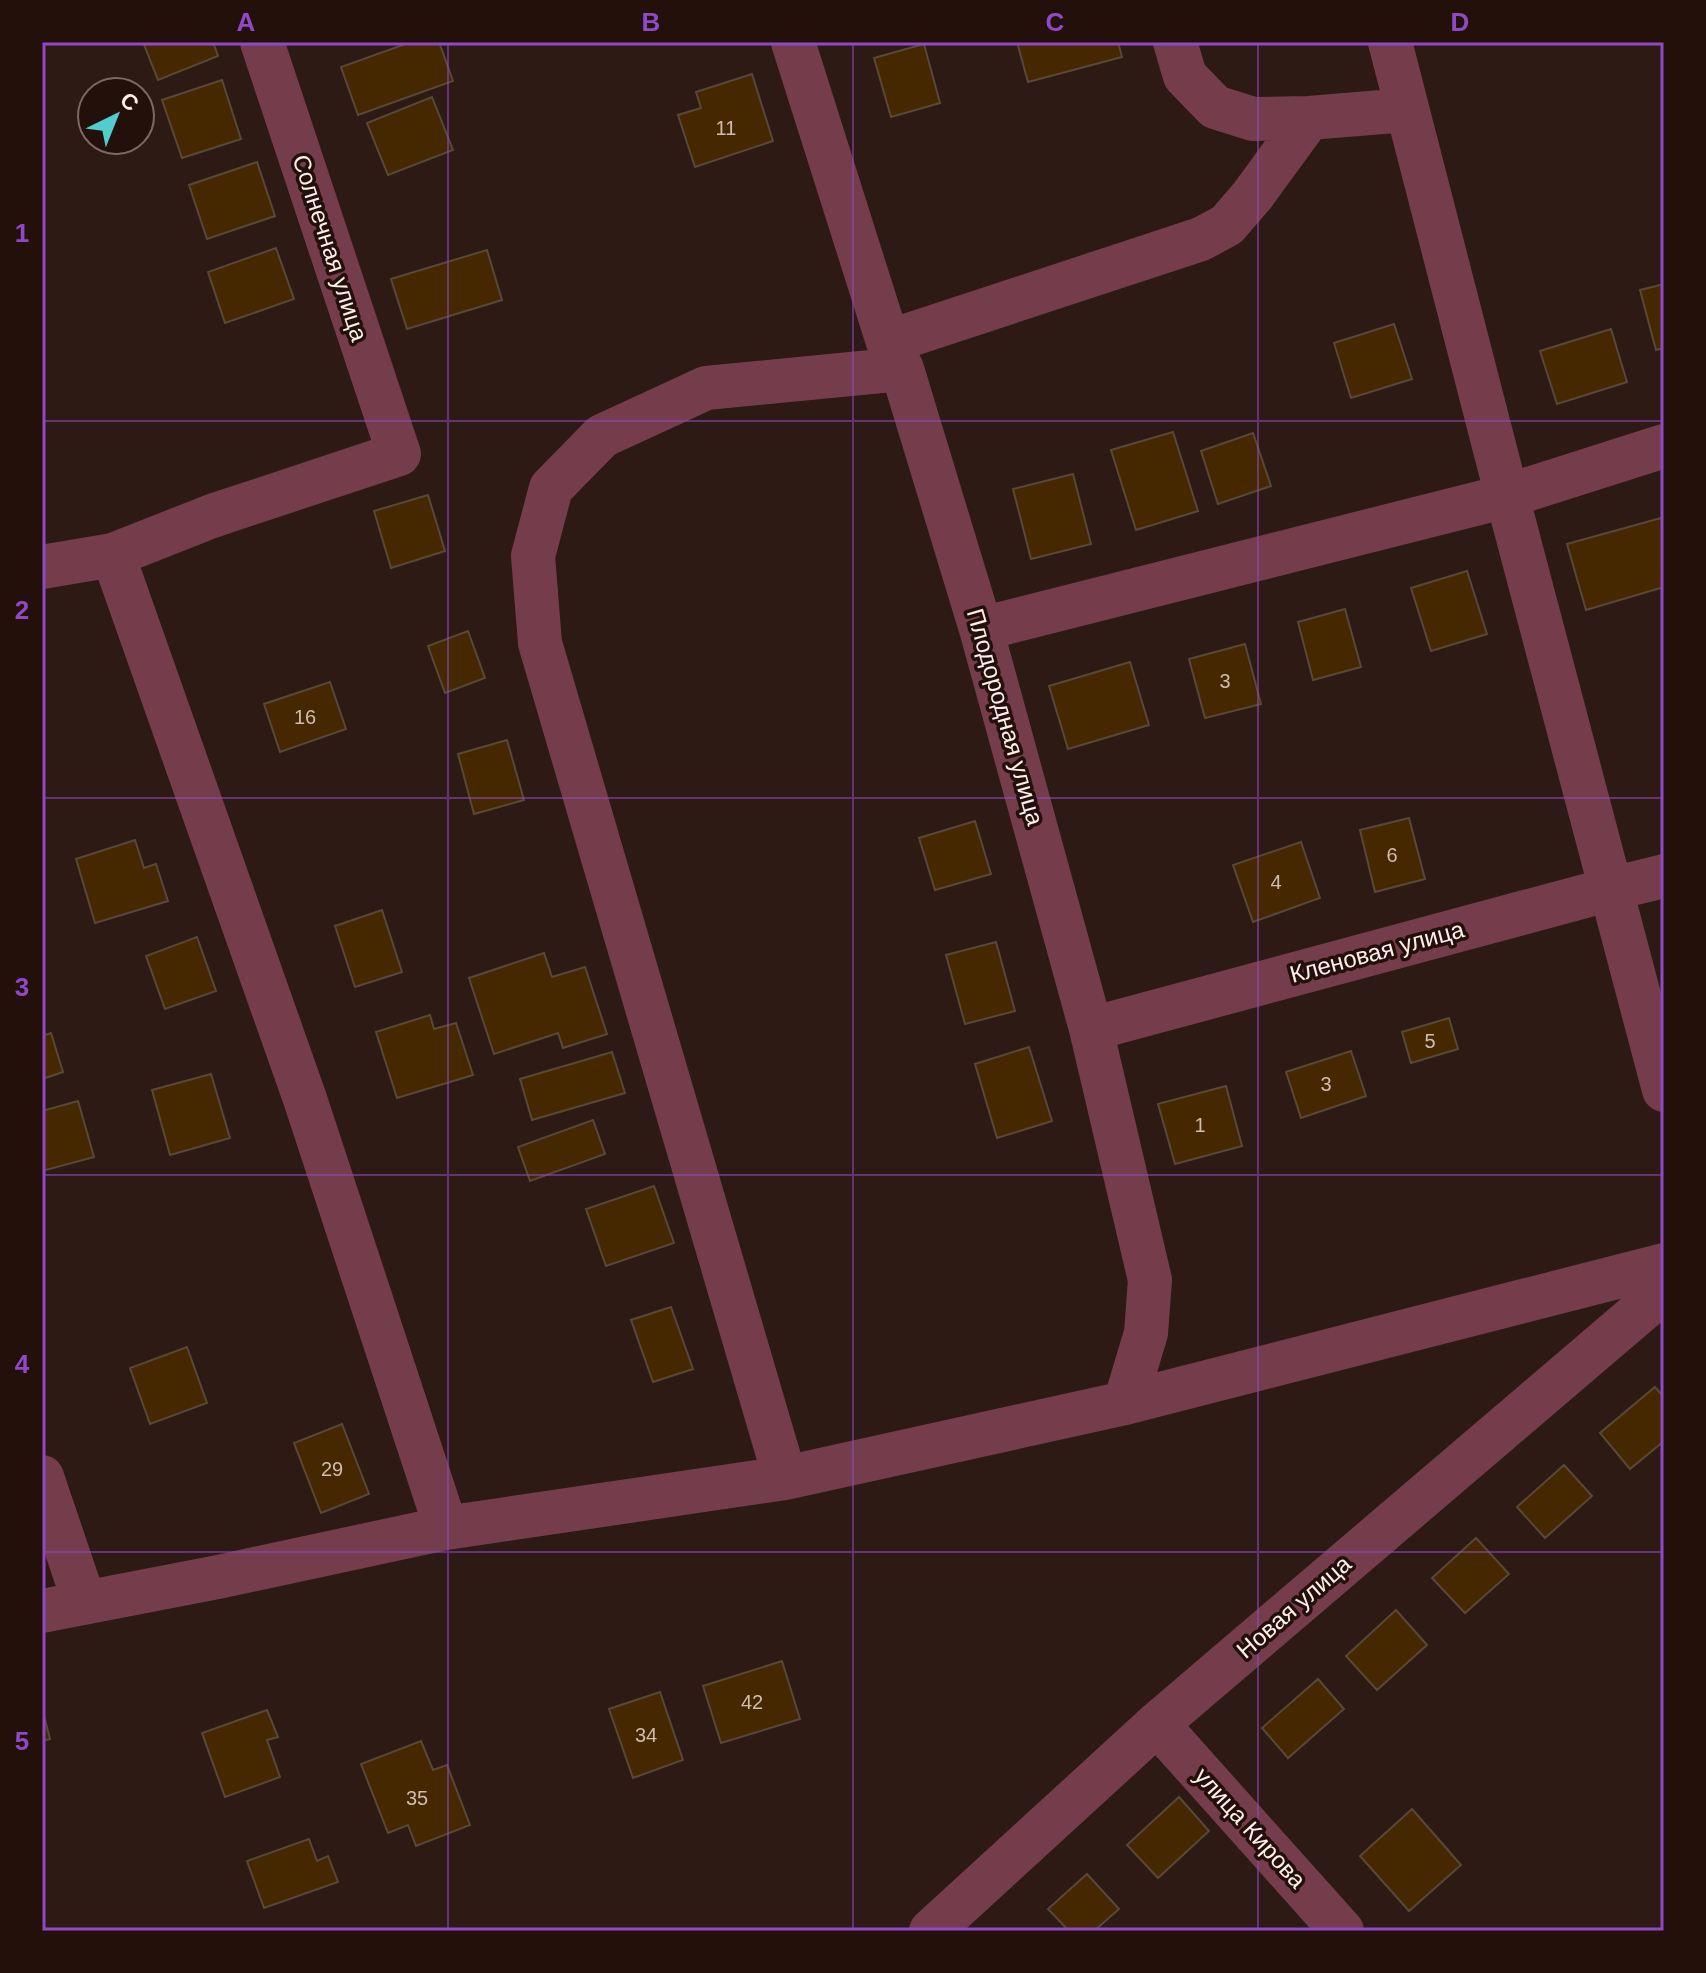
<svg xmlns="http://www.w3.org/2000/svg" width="1706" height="1973" font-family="Arial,sans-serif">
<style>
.building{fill:#452700;stroke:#584837;stroke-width:2}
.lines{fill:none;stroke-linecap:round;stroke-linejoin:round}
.street{stroke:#753d4b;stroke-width:44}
.grid{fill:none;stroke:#8f49c6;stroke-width:2;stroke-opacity:0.55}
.labels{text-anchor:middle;stroke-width:7;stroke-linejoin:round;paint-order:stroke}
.number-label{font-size:20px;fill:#d0bdb0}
.street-label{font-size:24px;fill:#feefeb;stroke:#23100b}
.neatline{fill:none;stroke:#8f49c6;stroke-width:3}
.grid-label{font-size:26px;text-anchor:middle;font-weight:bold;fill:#8f49c6}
</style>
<rect width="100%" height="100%" fill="#2d1a14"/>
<path class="building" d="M143 42H213L218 56 158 80Z
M411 42H439L453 81 358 115 341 67Z
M1017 42H1118L1122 57 1028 82Z
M924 44 940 103 891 117 874 58Z
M752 74 773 141 695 167 678 115 701 108 696 92Z
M222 80 241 139 182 158 162 100Z
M432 97 453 150 388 175 367 123Z
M257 162 275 216 207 239 189 185Z
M276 248 294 299 225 323 208 272Z
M487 250 502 300 407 329 391 279Z
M1664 284V348L1656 350 1640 290Z
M1394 324 1412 379 1351 398 1334 343Z
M1611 329 1627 382 1557 404 1540 351Z
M1173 432 1198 511 1136 530 1111 450Z
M1253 433 1271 486 1218 504 1201 451Z
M1073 474 1091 544 1031 559 1013 489Z
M428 495 445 551 391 568 374 511Z
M1661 518 1664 526V587L1586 610 1567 544Z
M1467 571 1487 634 1431 651 1411 588Z
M1345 609 1361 667 1313 680 1298 622Z
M468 631 485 678 445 693 428 646Z
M1245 644 1261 704 1205 718 1189 659Z
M1130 662 1149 725 1068 749 1049 686Z
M330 682 346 729 280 752 264 704Z
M507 740 524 800 474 814 458 754Z
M1409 818 1425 879 1375 892 1360 830Z
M975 821 991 874 935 890 919 838Z
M135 840 144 868 156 864 168 901 95 923 76 859Z
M1301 842 1320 898 1253 922 1233 865Z
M382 910 402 972 355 987 335 926Z
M197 937 216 991 165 1009 146 956Z
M996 942 1015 1011 965 1024 946 955Z
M544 953 552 977 585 967 607 1034 563 1048 558 1033 494 1054 469 978Z
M430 1015 434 1029 456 1023 473 1075 397 1098 376 1032Z
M1449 1018 1458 1049 1411 1063 1402 1032Z
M51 1033 63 1072 42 1079V1036Z
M1029 1047 1052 1121 997 1138 975 1064Z
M1351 1051 1366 1096 1301 1118 1286 1072Z
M612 1052 625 1093 532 1120 520 1079Z
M211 1074 230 1138 170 1155 152 1090Z
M1226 1086 1242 1146 1175 1164 1158 1104Z
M78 1101 94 1157 42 1171V1111Z
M593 1120 605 1154 530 1181 518 1147Z
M654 1186 674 1243 606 1266 586 1209Z
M671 1307 693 1369 653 1382 631 1320Z
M187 1347 207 1403 150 1424 130 1368Z
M1655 1387 1664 1397V1441L1630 1469 1600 1433Z
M342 1424 369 1494 321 1513 294 1443Z
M1564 1465 1592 1496 1545 1538 1517 1507Z
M1476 1538 1509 1574 1465 1613 1432 1578Z
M1396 1610 1427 1645 1377 1690 1346 1656Z
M782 1661 800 1719 721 1743 703 1686Z
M1318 1679 1344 1709 1288 1758 1262 1728Z
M660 1692 683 1760 633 1778 609 1709Z
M42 1708 50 1739 42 1741Z
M267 1710 278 1737 267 1740 280 1777 225 1797 202 1733Z
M421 1741 433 1770 447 1765 470 1825 416 1846 408 1825 388 1833 361 1764Z
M1179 1797 1209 1831 1158 1878 1127 1845Z
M1412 1809 1461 1865 1409 1911 1360 1856Z
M309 1839 317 1861 328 1856 338 1882 264 1908 247 1861Z
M1087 1874 1119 1909 1094 1931H1069L1048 1909Z"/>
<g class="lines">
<path class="street" d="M793 42 888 342 902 369 981 629 1091 1029 1150 1280 1146 1333 1125 1403
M1175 42 1185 76 1215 107 1253 119 1309 118 1406 110
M1390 42 1507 496 1664 1090
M888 342 1201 239 1227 225 1252 196 1309 118
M113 555 305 1099 446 1528
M42 567 113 555 212 516 399 454 262 42
M981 629 1507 496 1664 446
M1091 1029 1611 889 1664 876
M42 1477 84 1601
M785 1478 540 643 533 556 551 488 602 436 706 388 902 369
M42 1611 218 1577 446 1528 785 1478 1125 1403 1664 1265
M1157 1724 1342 1931
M931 1931 1157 1724 1664 1291"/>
</g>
<path class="grid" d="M448 42V1931M853 42V1931M1258 42V1931M42 421H1664M42 798H1664M42 1175H1664M42 1552H1664"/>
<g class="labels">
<g class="number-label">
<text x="726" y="135">11</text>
<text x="1225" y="688">3</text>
<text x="305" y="724">16</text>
<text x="1392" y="862">6</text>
<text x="1276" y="889">4</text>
<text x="1430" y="1048">5</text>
<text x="1326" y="1091">3</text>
<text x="1200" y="1132">1</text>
<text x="332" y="1476">29</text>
<text x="752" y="1709">42</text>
<text x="646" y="1742">34</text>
<text x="417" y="1805">35</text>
</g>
<g class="street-label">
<text transform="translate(330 248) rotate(72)" y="8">Солнечная улица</text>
<text transform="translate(1005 717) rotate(74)" y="8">Плодородная улица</text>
<text transform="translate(1377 952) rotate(-15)" y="8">Кленовая улица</text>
<text transform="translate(1294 1607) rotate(-41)" y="8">Новая улица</text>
<text transform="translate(1250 1828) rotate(48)" y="8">улица Кирова</text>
</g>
</g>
<rect width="1706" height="1973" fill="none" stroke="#23100b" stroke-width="88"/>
<g transform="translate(116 116) rotate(43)"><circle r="38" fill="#23100b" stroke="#7b6965" stroke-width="2"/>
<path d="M0-6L14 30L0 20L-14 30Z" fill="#52cdcf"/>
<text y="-12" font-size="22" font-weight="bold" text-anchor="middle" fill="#feefeb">С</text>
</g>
<rect x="44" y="44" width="1618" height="1885" class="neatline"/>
<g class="grid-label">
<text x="246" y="31">A</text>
<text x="651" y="31">B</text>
<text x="1055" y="31">C</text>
<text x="1460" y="31">D</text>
<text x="22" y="242">1</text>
<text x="22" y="619">2</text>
<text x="22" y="996">3</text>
<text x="22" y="1373">4</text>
<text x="22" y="1750">5</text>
</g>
</svg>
